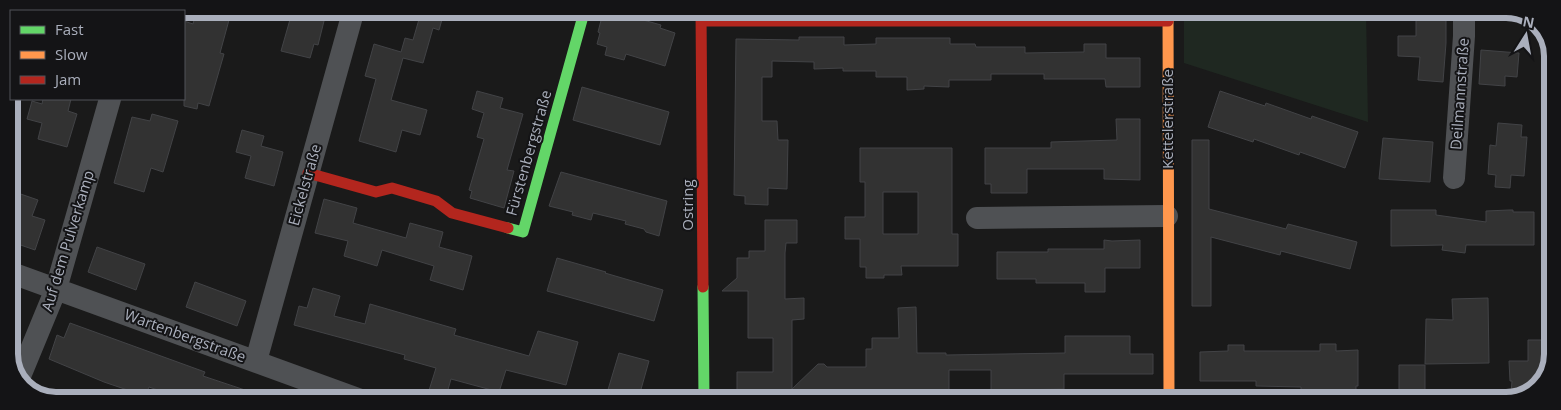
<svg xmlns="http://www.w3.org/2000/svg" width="1561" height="410" font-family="'Open Sans',sans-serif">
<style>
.green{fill:#1f2821}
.building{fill:#323232;stroke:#424346;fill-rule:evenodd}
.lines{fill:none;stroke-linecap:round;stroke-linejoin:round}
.street{stroke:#4f5154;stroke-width:22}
.fast{stroke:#63d668;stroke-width:11}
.slow{stroke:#ff974d;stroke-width:11}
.jam{stroke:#b3261e;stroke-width:11}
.labels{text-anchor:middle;stroke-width:4;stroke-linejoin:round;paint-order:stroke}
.street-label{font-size:15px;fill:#aaafbc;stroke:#141416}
.rim{fill:none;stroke:#aaafbc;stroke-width:6}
</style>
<rect width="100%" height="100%" fill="#1a1a1a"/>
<path class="green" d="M1184 10H1366L1368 122 1184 63Z"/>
<path class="building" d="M197 9H232L220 53 224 54 209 106 198 103 197 109 184 106V21L193 24Z
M293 9H327L318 45 314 44 310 58 281 51Z
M422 9H445L439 30 433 28 423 63 403 58 391 100 427 110 420 135 402 130 396 152 359 141 376 79 365 76 374 44 401 52 405 38 413 40Z
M604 9 661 25 660 28 675 33 665 66 626 54 624 60 605 55 607 47 597 44 600 33 598 32Z
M1416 10H1446V43L1443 82 1418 80 1420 57 1398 56V36H1416Z
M799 37H844V45L876 44V38H950V44H975L976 47H1025V53L1084 52V44H1106V58H1140V87H1106L1105 79H1044V74H991V80H949V87L924 86V89L907 90V77H876V71H843V68L814 69V62L772 61V77H762V121H777L778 140H788L787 189 768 188V205L745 204V196L734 195 736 39 799 40Z
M1481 50 1519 53 1517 77 1505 76V86L1479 84Z
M582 87 669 112 660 145 573 120Z
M477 91 503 98 500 108 523 114 507 170 514 171 504 208 470 198 472 191 469 190 484 139 477 137 484 113 472 109Z
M1220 91 1265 106 1266 103 1311 119 1312 116 1358 132 1345 168 1300 152 1299 155 1254 139 1253 142 1208 127Z
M43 99H71L68 111 77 114 67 147 38 139 42 123 27 119 32 101 42 104Z
M152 114 178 121 163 172 151 168 144 192 114 183 132 117 150 121Z
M1116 119H1140V180L1104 179V169H1027V193H991V184H985V148H1051V142L1117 140Z
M1498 123 1522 125 1521 137H1527L1524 176 1511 175 1510 188 1495 187 1496 175 1488 174 1490 145 1496 146Z
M242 130 264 136 261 146 283 152 274 186 245 178 251 156 236 152Z
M1383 138 1433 142 1430 182 1379 179Z
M1192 140H1209V209L1286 229 1288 224 1357 242 1350 269 1281 251 1280 255 1211 237V306H1192Z
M860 148H952V234H958V266H901L902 275H884V278H866V267H860V239H845V217H865V182H860ZM883 192H918V234H883Z
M561 172 667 201 659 236 646 232 644 229 625 224 626 221 593 213 591 220 572 215 573 212 549 206Z
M9 190 38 200 32 216 45 220 35 250 9 241Z
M324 199 357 208 353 223 406 238 410 223 443 232 439 247 472 256 463 290 430 280 434 266 382 250 377 266 344 256 348 241 315 233Z
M1391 210H1436V215L1486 222V211L1509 210H1513V212H1534V245H1466L1465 253 1442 250 1443 245 1391 246Z
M765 220H797V243H786L785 253V299L804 298V319L792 320V389L818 364H824L827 367H866V349H872V338H899L898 308 916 307 917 353H946V355L1065 353V336H1130V354H1153V374H1064V389L1013 390H991V370H949V401H945L937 394H898V398L877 400H737V372H773V338H748V291H722L737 278V258H749V251H765Z
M1104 240 1112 241 1140 240V268H1105V292H1085V283H1036V279H997V252H1048V249H1104Z
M97 247 145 264 136 290 88 272Z
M557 258 606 272 605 273 663 290 654 321 547 291Z
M195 282 246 301 237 326 186 307Z
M313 288 340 296 334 316 365 324 370 304 456 329 454 335 529 356 538 331 578 342 566 385 506 370 499 392 451 379 445 400H426L436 368 404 359 405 355 294 325 299 306 307 308Z
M1488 298 1489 363 1425 364 1426 319 1453 320 1452 299Z
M70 323 205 372 203 376 266 397 265 400H186L149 387 145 396 104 382 49 359 57 335 64 338Z
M1528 340H1549V370L1547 372H1540V383L1534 392 1528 394H1511L1512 381H1510L1509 361H1528Z
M1320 344H1336V351L1358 350V386H1356V392H1301V387L1256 386V381H1200V352L1228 351V345H1244V351H1320Z
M619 353 649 361 638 400 607 393Z
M1399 365H1425V396H1399Z"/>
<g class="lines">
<path class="street" d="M134 11 135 9
M1454 178 1464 36V10
M977 218 1167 216
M9 272 361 400
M256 361 354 9
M18 381 56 289 110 99"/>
<path class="fast" d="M508 228 523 232 585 9
M703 287 704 400"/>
<path class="slow" d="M1168 10 1169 401"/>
<path class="jam" d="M701 9 703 287
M701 21H1168
M308 173 376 192 392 188 436 201 452 213 508 228"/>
</g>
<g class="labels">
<g class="street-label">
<text transform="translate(1460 94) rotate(-86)" y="5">Deilmannstraße</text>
<text transform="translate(1168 119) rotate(-90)" y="5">Kettelerstraße</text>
<text transform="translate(529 153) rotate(-74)" y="5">Fürstenbergstraße</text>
<text transform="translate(305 185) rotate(-74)" y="5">Eickelstraße</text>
<text transform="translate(688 205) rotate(-90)" y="5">Ostring</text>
<text transform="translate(68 241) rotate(-73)" y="5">Auf dem Pulverkamp</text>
<text transform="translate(185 336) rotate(20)" y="5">Wartenbergstraße</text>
</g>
</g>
<path d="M0 0H1561V410H0ZM56 18H1506A38 38 0 0 1 1544 56V354A38 38 0 0 1 1506 392H56A38 38 0 0 1 18 354V56A38 38 0 0 1 56 18Z" fill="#141416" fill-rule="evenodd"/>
<path class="rim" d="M56 18H1506A38 38 0 0 1 1544 56V354A38 38 0 0 1 1506 392H56A38 38 0 0 1 18 354V56A38 38 0 0 1 56 18Z"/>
<rect x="10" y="10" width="175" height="90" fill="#141416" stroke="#505258"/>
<rect x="20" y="26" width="25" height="8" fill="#63d668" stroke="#505258"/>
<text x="55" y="35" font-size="15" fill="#aaafbc">Fast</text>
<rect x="20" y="51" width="25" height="8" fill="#ff974d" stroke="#505258"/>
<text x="55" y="60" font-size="15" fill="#aaafbc">Slow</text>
<rect x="20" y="76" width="25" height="8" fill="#b3261e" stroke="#505258"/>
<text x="55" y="85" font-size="15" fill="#aaafbc">Jam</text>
<g transform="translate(1526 35) rotate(11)" stroke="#141416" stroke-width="4" paint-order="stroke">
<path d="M0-4L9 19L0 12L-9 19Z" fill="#aaafbc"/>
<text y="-8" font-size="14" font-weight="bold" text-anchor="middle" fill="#aaafbc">N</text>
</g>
</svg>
